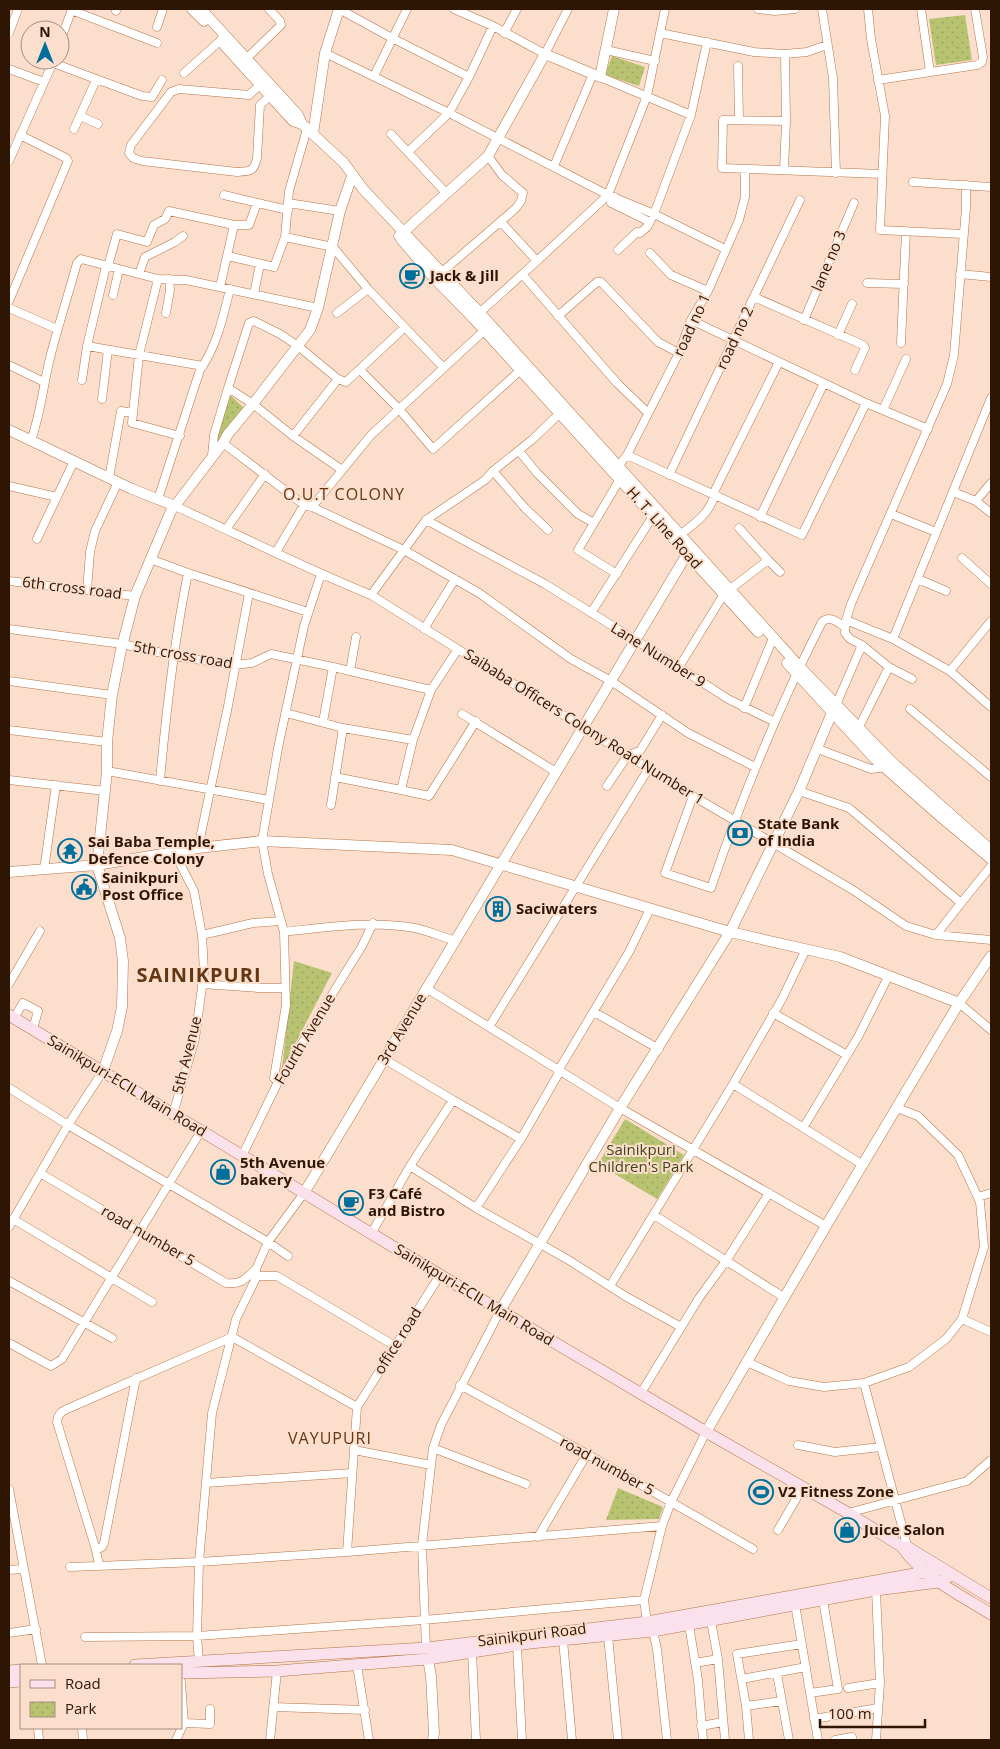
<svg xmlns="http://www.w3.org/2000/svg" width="1000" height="1749" font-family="'Open Sans',sans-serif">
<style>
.park{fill:url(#park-dots)}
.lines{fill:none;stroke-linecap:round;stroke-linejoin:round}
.minor-casing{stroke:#b67548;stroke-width:9}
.tertiary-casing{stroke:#b67548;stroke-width:11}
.secondary-casing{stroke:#b67548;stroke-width:12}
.minor{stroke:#fff;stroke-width:8}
.tertiary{stroke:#fff;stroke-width:10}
.secondary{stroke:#fae1eb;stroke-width:11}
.labels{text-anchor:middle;stroke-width:4;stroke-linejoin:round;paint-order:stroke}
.street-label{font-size:15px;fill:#2f1604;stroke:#fbdecc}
.poi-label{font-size:15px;font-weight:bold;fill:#2f1604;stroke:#fbdecc;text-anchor:start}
.park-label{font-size:15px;fill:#3f431c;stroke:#fbdecc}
.neighbourhood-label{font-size:16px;letter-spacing:1px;fill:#643613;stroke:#fbdecc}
.district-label{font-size:20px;font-weight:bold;letter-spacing:1px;fill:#643613;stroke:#fbdecc}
</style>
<defs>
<pattern id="park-dots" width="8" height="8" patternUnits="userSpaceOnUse" patternTransform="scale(1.25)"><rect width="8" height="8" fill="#b8c371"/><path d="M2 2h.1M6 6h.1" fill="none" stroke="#9ea760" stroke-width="1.8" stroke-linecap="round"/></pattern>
</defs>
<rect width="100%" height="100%" fill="#fbdecc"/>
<path class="park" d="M965 15 972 60 936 65 929 19Z
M612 56 645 67 639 86 605 75Z
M229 394 244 408 216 444 217 435Z
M294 961 332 973 282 1069Z
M625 1119 684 1155 657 1199 598 1164Z
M618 1488 663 1507 659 1519 606 1520Z"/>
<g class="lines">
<defs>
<path id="minor" d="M339 9 392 38 469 77
M454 9 493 26 545 54 568 9
M758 9 775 11 795 9
M822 9 833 78 836 173
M868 9 871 39 885 116 880 230 963 234
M921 9 930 72
M71 10 157 43
M116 11 117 9
M157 27 163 9
M9 33 18 9
M504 33 517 9
M660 33 754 52 785 54 807 52 827 45
M60 42 72 9
M606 50 655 61
M325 53 449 113 608 195 654 214 725 249
M246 59 281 25 280 21 269 9
M53 63 142 96 152 97 162 80
M738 66 739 120
M9 69 44 82
M184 73 220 41 224 35
M374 76 407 9
M600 77 691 115
M878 80 977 65 982 62 983 57 975 9
M260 85 249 95 179 89 171 92 131 145 129 153 133 158 142 161 237 172C250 171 254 172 257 158L260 105 270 96
M80 116 98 124
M786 121 723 120 722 168 882 174
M74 129 96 80
M391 134 447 194
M408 152 449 113 469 77 493 26
M9 161 54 60
M554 166 593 74
M784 170 786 121 785 54
M913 182 991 187
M224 195 288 210
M615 197 611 203 650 222
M288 203 340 211
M501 222 537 261
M285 237 333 247 368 289 443 367
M618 250 637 232 640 233 647 227 654 214 691 115 707 42
M650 253 671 275 708 291
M228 256 274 267 285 237 289 191 307 129
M108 266 117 234 147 242 154 225 165 219 169 211 234 225H249L257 203
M442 272 516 208 521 201 523 193 502 175 488 156
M139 274 145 257 175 242 183 236
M960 274 991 277
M523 275 617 383 648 413
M158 279 139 355 132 423 180 436
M867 283 904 284
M220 287 234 225
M254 294 260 264
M113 295 119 269
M754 297 863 345 865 348 855 370
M9 301 68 161 66 158 20 135
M9 308 57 329
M166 313 170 290 169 279
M337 313 368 289
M477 315 537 261 608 195 647 96 665 9
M558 316 597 282H601L658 342 679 353
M691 320 866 403 928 429
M804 320 854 203
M838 335 852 304
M901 343 906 231
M87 346 203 366
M9 365 44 382
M360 370 399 409 433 449 524 367
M82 380 87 346 106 266
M102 399 108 350
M883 410 906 359
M293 436 338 379
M31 440C40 416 43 388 49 362 57 329 68 296 77 263L81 259 158 279 186 280 318 308
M223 443 304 505 312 507 404 550 479 593 571 659 611 681 688 733 755 767
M519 451 537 473 578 514 594 523 578 550 617 574
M627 455 802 535 866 403
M212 456 214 435 228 388
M616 469 627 455 679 353 691 320 708 291 739 220 745 197V169
M342 470 293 436 253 404 228 388 249 323 254 321 280 334 298 346 338 379 346 382 404 328
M493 471 525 508 548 530
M669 475 800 200
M109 478 121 411 133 413
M9 486 57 497
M953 492 976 501 991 513
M158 499 200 370C217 346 223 317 230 289
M976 501 991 483
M175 506C241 536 305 568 371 595L693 796 853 890 906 926 936 935 991 940
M312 507 371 435 487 328
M891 514 936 532
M760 517 824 383
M426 520 545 584 674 664 728 699 775 722
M594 523 620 479
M739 528 768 560
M228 529 229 525 265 474
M677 537C693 525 714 511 715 490L779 362
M37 539 74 461
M276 552 304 505
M962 558 991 584
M150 559 188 573 308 612
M918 579 946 591
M9 581 135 596
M87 590 90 552 95 531 118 482
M371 595 426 520 485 480 493 471 533 439 562 411
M591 613 655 513
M846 620 893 639 950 671 991 707
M9 629 122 644 180 657 235 665 252 663 271 654 333 667 323 722
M424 629 455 579
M893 639 991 398
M333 667 431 690
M679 667 724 594 768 560 780 572
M350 671 356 637
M950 671 991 621
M912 679 889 667 862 645 850 639 845 633 846 620 851 604 947 384 954 355 966 208V185
M9 681 112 695
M836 705 862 645
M744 708 773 638
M910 709 991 777
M286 713 343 728 413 740 401 790 335 777
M462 714 556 772
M858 729 889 667
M9 730 107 742
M413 740 431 690 458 649
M818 749 871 769 887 767
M107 771 269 800
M9 780 105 791
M160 781C166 712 174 642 188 573
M607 786 628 755 640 751 662 715
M401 790 429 796 476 721
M799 791 849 808 961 903 991 866
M693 796 665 873 711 888C742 797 778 708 822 622 830 615 837 622 845 627
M331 805 343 728
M198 848 228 706 249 593
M44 870 56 785
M284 932C328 927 371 920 415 928 429 931 442 937 456 941
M202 935 253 923 281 921
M936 935 961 903
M9 984 40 931
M202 984 259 988H285
M426 988 620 1108 826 1226
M959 1003 991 1030
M594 1012 659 1049
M773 1013 847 1055
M14 1018 23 1003 38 1011 33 1029
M489 1027 649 768
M384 1059 453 1100 410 1166 476 1208 567 1259 625 1296 681 1327
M558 1071 629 952 650 909
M278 1082 274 1078 286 1005 284 932 268 874 262 841 278 748 304 626 321 574
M733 1084 863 1165
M9 1088 68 1125 268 1242 288 1256
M453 1100 521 1139 476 1208
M173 1114 195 1039 204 972 202 935 194 891 174 852
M803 1128 858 1037 889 975
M521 1139 560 1071
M242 1156 278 1082 362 946 373 923
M40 1173 226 1283C241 1285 245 1279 256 1269
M978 1197 991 1193
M654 1215 785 1298
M13 1219 152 1302
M9 1227 68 1125 103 1071
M371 1234 410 1166
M257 1276H277L395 1346
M9 1281 112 1338
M610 1286 733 1084 782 999 806 949
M962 1319 991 1332
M9 1343 51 1366 62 1359 201 1131
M747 1362 789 1381 824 1387 864 1383 909 1367 946 1339 962 1319 984 1247 980 1202 958 1155 918 1116 897 1108
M864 1383 908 1549
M460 1385 587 1454 753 1549
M641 1393 699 1298 726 1261 769 1193
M357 1407 440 1275
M798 1445 835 1452 881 1447
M433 1448 526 1484
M354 1450 431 1465
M206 1483 352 1473
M9 1489 42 1665
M848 1513 967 1481 991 1460
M778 1530 803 1487
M538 1537 587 1454
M96 1550 102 1547 104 1543 136 1378
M99 1565 96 1550 57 1422C58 1415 60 1412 67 1409L232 1337 357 1407 347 1552
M70 1567 199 1562 347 1552 662 1526
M9 1570 23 1569
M876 1590 880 1683 876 1740
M795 1604 818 1740
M711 1621 718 1659 725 1740
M647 1622 644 1600 662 1526 671 1502 706 1432
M689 1625 698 1680 703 1740
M653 1631 657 1649 667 1740
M9 1633 36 1629
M608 1636 618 1740
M85 1637 197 1636 424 1620 644 1600
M563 1640 572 1740
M517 1646 522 1740
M426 1648 422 1545 433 1448 441 1425 500 1311
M472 1652 476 1740
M199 1662 197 1636 199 1562 212 1413 236 1319 257 1276 256 1269 268 1242 304 1193
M695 1663 718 1659
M357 1665 369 1740
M777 1674 789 1740
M742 1679 806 1667
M848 1688 880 1683
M810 1693 838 1689 823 1600
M746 1706 782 1701
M273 1707 365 1710
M814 1719 878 1708
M184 1723 210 1724V1709
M701 1726 723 1722
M38 1728 39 1740
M82 1728 83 1740
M176 1740 184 1723 181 1682
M270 1740 277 1671
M749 1740 746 1706 737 1654 802 1644
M835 1740 852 1737"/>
<path id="tertiary" d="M192 9 204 21
M201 9 298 115 302 124 344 163 363 189 479 312 799 666 892 762 991 850
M224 45 293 121 302 124
M313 134 325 53 339 9
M399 236 488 156 545 54 600 77 614 9
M401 239 435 279 473 318 758 632
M9 430 132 489 175 506
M787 663 875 759 942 818 991 859
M9 872 97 865 198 848 262 841 452 850 730 932 840 957 959 1003
M103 1071 117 1031 122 1007 123 961 120 938 97 865 107 771V742L112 695 121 650 135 596 171 511 223 443 228 434 253 404 310 330 318 308 340 211 352 176
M304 1193 687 554 691 551
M500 1311 620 1108 730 932 799 791 834 708
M706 1432 826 1226 959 1003 991 956
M428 1659 431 1676 434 1733 433 1740"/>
<path id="secondary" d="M9 1015 440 1275 706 1432 848 1513 901 1546 909 1548 991 1598
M902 1547C923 1577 960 1595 991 1614
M135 1665 426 1648 647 1622 942 1569
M9 1671 21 1670
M181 1673 277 1671 428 1659 530 1643 653 1631 876 1590 939 1582 952 1575
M9 1682 21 1681"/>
</defs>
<use href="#minor" class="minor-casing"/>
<use href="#tertiary" class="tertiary-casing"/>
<use href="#secondary" class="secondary-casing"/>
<use href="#minor" class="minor"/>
<use href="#tertiary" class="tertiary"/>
<use href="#secondary" class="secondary"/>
</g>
<defs>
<symbol id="cafe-ring" viewBox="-11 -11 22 22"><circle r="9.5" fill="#fbdecc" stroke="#006f9b" stroke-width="1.5"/><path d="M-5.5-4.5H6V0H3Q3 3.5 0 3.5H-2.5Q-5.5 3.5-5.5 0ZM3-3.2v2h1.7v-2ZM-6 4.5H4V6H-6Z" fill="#006f9b"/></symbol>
<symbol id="bank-ring" viewBox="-11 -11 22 22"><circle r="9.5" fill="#fbdecc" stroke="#006f9b" stroke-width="1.5"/><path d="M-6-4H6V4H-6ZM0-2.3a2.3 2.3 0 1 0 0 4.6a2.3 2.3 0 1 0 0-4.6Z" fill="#006f9b"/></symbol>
<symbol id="temple-ring" viewBox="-11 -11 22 22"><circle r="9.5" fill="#fbdecc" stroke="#006f9b" stroke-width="1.5"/><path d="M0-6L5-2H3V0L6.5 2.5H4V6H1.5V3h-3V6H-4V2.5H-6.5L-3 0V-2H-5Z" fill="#006f9b"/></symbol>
<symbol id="civic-ring" viewBox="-11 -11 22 22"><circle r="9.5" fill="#fbdecc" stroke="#006f9b" stroke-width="1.5"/><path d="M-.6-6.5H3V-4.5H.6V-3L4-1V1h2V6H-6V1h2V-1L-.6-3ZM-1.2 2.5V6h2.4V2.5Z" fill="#006f9b"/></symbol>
<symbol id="building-ring" viewBox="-11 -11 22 22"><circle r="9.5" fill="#fbdecc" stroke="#006f9b" stroke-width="1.5"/><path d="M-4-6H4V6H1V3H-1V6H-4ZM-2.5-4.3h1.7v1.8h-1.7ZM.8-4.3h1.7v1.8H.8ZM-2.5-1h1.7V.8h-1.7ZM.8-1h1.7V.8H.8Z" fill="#006f9b"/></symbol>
<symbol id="shop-ring" viewBox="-11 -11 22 22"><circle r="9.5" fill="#fbdecc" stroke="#006f9b" stroke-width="1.5"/><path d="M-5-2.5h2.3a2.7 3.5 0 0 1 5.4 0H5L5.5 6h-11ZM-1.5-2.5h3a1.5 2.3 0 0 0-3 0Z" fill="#006f9b"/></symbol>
<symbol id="stadium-ring" viewBox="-11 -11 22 22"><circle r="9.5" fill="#fbdecc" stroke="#006f9b" stroke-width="1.5"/><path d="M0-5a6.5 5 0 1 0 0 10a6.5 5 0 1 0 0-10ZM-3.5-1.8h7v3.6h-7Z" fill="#006f9b"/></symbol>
</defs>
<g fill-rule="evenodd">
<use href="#cafe-ring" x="398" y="262" width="28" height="28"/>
<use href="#bank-ring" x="726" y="819" width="28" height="28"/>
<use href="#temple-ring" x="56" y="837" width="28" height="28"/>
<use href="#civic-ring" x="70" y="873" width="28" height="28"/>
<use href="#building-ring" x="484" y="895" width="28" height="28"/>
<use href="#shop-ring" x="209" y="1158" width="28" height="28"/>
<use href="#cafe-ring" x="337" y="1189" width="28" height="28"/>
<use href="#stadium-ring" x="747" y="1478" width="28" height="28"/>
<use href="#shop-ring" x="833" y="1516" width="28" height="28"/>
</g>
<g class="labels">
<g class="street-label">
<text transform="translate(829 261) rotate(-67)" y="5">lane no 3</text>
<text transform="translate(692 325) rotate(-65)" y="5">road no 1</text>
<text transform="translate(735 338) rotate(-65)" y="5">road no 2</text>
<text transform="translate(664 528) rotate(48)" y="5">H. T. Line Road</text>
<text transform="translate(72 588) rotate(7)" y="5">6th cross road</text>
<text transform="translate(183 655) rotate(10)" y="5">5th cross road</text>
<text transform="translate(658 655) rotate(32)" y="5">Lane Number 9</text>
<text transform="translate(584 727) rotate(32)" y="5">Saibaba Officers Colony Road Number 1</text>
<text transform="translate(402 1029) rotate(-59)" y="5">3rd Avenue</text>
<text transform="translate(305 1039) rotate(-59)" y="5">Fourth Avenue</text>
<text transform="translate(187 1055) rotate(-76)" y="5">5th Avenue</text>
<text transform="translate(127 1086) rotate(31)" y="5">Sainikpuri-ECIL Main Road</text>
<text transform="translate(148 1236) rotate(30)" y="5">road number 5</text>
<text transform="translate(474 1295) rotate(31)" y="5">Sainikpuri-ECIL Main Road</text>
<text transform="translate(398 1341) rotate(-58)" y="5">office road</text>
<text transform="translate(607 1466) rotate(29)" y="5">road number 5</text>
<text transform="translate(532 1635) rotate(-7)" y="5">Sainikpuri Road</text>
</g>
<g class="poi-label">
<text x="430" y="281">Jack &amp; Jill</text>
<text x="758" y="829">State Bank<tspan x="758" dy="17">of India</tspan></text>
<text x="88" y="847">Sai Baba Temple,<tspan x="88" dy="17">Defence Colony</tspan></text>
<text x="102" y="883">Sainikpuri<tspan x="102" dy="17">Post Office</tspan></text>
<text x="516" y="914">Saciwaters</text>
<text x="240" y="1168">5th Avenue<tspan x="240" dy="17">bakery</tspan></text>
<text x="368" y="1199">F3 Café<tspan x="368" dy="17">and Bistro</tspan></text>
<text x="778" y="1497">V2 Fitness Zone</text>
<text x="864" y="1535">Juice Salon</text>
</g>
<g class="park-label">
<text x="641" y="1155">Sainikpuri<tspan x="641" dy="17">Children's Park</tspan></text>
</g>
<g class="neighbourhood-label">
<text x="344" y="500">O.U.T COLONY</text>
<text x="330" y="1444">VAYUPURI</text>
</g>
<g class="district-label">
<text x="199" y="982">SAINIKPURI</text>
</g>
</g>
<rect width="1000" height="1749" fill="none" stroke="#2f1604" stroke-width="20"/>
<rect x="20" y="1664" width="162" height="65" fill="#fbdecc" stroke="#a98e7c"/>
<rect x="30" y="1680" width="25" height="8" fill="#fae1eb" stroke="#a98e7c"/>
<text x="65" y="1689" font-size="15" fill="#2f1604">Road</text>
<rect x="30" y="1702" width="25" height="15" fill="url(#park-dots)" stroke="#a98e7c"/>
<text x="65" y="1714" font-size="15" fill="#2f1604">Park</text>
<g transform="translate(45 45)"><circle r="24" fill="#fbdecc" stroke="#a98e7c"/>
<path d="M0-4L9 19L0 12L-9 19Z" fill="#006f9b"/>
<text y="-8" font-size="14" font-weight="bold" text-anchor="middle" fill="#2f1604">N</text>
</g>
<path d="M820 1719v8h105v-8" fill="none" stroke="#2f1604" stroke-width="2.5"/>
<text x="828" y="1719" font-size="15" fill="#2f1604" stroke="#fbdecc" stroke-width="4" paint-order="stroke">100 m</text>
</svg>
